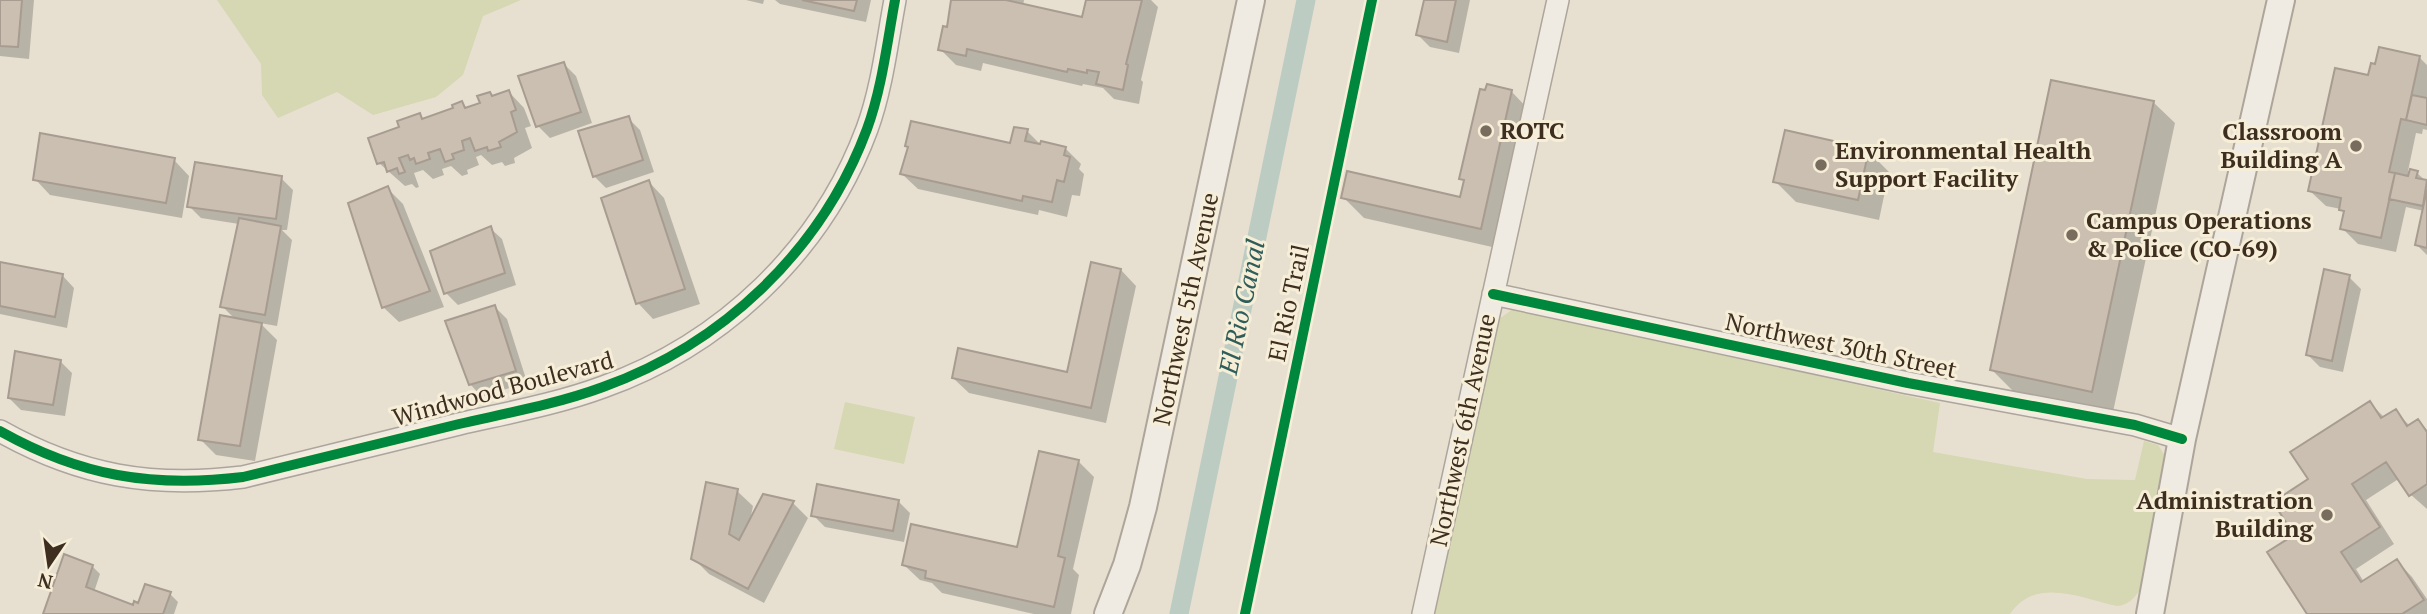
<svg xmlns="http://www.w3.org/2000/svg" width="2427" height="614" font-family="'PT Serif',serif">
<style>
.green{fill:#d6d7b3}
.shadow{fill:#0003}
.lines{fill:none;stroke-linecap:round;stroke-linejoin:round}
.canal{stroke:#bcccc2;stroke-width:19}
.building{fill:#cbbfb2;stroke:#a89c90;stroke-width:2}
.minor-casing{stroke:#ada599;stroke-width:24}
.tertiary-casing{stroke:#ada599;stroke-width:30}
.minor{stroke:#efebe3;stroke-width:21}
.tertiary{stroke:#efebe3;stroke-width:26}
.cycleway-casing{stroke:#f7eed8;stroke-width:15}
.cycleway{stroke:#00873e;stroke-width:10}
.poi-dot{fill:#786c5e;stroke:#f7eed8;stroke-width:2.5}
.labels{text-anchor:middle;stroke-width:6;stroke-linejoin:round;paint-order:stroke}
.poi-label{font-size:24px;font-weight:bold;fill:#3d2e20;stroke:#f7eed8;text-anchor:start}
.street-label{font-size:24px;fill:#3d2e20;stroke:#f7eed8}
.water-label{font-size:26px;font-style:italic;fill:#2f5d5a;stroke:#f7eed8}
</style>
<rect width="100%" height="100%" fill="#e7e0d1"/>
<path class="green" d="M217 0H521L483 16 463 75 436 97 373 115 337 92 278 118 262 95 261 64Z
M1513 309 1940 403 1933 452 2087 479 2135 480 2144 441 2158 445 2167 459 2169 471 2140 590C2133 599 2129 605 2117 606 2080 598 2036 576 2010 614H1434L1499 319Z
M845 402 915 417 904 464 834 449Z"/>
<path class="shadow" d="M0 0H34L29 59 0 56Z
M746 0H764L763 4Z
M775 0H871L866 22 780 4Z
M954 0H1024L1023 6 1083 19 1087 0H1151L1158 7 1141 80 1143 82 1139 104 1114 99 1103 88 1083 84 1082 86 983 63 981 71 956 65 940 49 948 29Z
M1426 0H1470L1459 53 1430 47 1418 35Z
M2420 58 2427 65V130L2423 129 2422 134 2416 133 2408 171 2417 173 2427 182V255L2416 244 2424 211 2406 207 2396 252 2358 244 2342 228 2345 214 2341 209 2326 206 2310 191 2370 77Z
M564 64 576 76 592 123 550 138 538 126Z
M1511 91 1532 113 1501 249 1364 218 1343 197 1461 199 1465 182 1461 178Z
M509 92 524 108 531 126 525 128 532 148 514 158 515 163 505 166 502 162 492 165 481 155 476 157 479 165 467 170 468 174 462 176 451 166 442 169 444 175 433 179 423 170 414 173 419 187 416 188 412 184 405 186 379 163 401 128 419 115 424 120 456 109 462 103 468 109 482 104 490 94 493 97Z
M2153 102 2175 123 2113 412 2013 391 1992 370Z
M628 118 640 130 654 172 606 188 594 176Z
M1027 131 1042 146 1065 148 1081 164 1079 169 1084 174 1080 196 1072 195 1067 217 1039 210 1038 215 918 189 902 174 1012 145Z
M1868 151 1889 172 1879 220 1796 202 1775 181Z
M174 160 189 176 182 218 50 195 35 179Z
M281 178 293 190 287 230H282L292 240 277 326 260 323 277 340 255 461 216 455 200 439 236 320 222 306 239 224 201 218 189 206Z
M649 182 664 198 700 304 653 319 638 303 603 199Z
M387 188 403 204 444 307 399 322 383 307Z
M490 228 502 239 516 285 458 305 446 293Z
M0 264 62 275 74 288 67 328 0 314Z
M1121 270 1136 286 1106 423 969 393 953 378 1068 374Z
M2349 277 2361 289 2343 372 2320 367 2308 355Z
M495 307 507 319 527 382 482 397 470 384Z
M60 361 72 373 65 416 21 410 9 398Z
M2370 403 2385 418 2395 411 2410 426 2418 421 2427 430V509L2410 494 2400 478 2366 500 2394 544 2356 569 2364 582 2397 561 2412 577 2427 599V614H2309L2297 536 2310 480Z
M1078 461 1094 477 1073 569 1079 575 1071 614H1034L942 593 932 583 920 580 904 565 1018 549Z
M737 491 753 506 750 521 764 496 793 503 808 518 764 603 709 574 693 558Z
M898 501 910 513 904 542 825 527 813 515Z
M92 566 100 574 94 592 134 607 170 594 178 602 174 614H45Z"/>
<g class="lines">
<path class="canal" d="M1179 614 1306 0"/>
</g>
<path class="building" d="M0 0H22L18 47 0 46Z
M802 0H857L854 11Z
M951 0H1006L1082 17 1086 0H1142L1126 64 1128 65 1123 90 1096 84 1099 72 1087 70V73L1068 69 1067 72 967 49 966 56 938 50 943 26 947 27Z
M1424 0H1456L1447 42 1416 35Z
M2379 47 2420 56 2406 120 2401 119 2389 172 2395 173 2381 238 2340 229 2344 211 2339 210 2341 198 2308 191 2335 68 2368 75 2371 63 2375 64Z
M564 62 581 112 536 127 518 76Z
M2051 80 2154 101 2092 392 1990 370Z
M1487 84 1512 90 1481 229 1341 198 1347 171 1460 197 1464 180 1459 179 1480 89 1485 90Z
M509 90 516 110 511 112 517 132 499 142 501 147 488 151 487 147 475 151 470 138 462 141 464 150 452 154 454 159 445 162 440 149 428 153 430 159 416 164 414 158 410 160 408 155 399 158 405 172 399 174 397 168 387 172 384 162 377 164 368 138 399 127 397 121 420 113 422 119 453 108 452 105 462 101 465 108 480 103 477 96 490 92 492 96Z
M2412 95 2427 98V125L2406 120Z
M629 116 643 160 593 177 578 131Z
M911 121 1010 143 1014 127 1028 129 1025 141 1040 144 1041 141 1066 147 1064 155 1070 157 1064 182 1057 180 1052 202 1023 196 1022 201 900 174 908 147 905 146Z
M1785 130 1869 149 1858 200 1773 182Z
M40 133 175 158 166 203 33 180Z
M195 162 282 176 276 219 187 207Z
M2410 169 2418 171 2416 178 2427 180 2423 206 2389 199 2395 173 2408 176Z
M649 180 685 289 636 304 601 198Z
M388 186 430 291 382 308 348 203Z
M2427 189V248L2415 245Z
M239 218 281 226 265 315 220 307Z
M491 226 505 273 444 294 430 251Z
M0 262 63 274 55 317 0 306Z
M1091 262 1121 269 1091 408 952 378 958 348 1067 372Z
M2324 269 2350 275 2332 361 2306 355Z
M495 305 516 371 469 385 445 321Z
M220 315 262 323 240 446 198 440Z
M15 351 61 360 53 405 8 398Z
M2370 401 2381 418 2396 409 2407 426 2418 419 2427 432V484L2409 496 2386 462 2352 484 2380 527 2341 552 2361 582 2397 559 2424 600 2402 614H2307L2267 552 2294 535 2273 502 2308 479 2290 452Z
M1039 451 1079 460 1058 556 1065 558 1054 607 925 578 926 571 902 565 911 524 1017 547Z
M706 482 738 489 729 534 739 540 763 494 794 501 748 589 691 559Z
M817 484 899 500 893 531 811 516Z
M64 554 93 565 86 587 133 605 134 601 138 603 145 584 171 592 163 614H43Z"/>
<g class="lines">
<defs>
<path id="minor" d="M1493 294 1908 383 2135 425 2182 439
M0 431C80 476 152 488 243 477 315 459 387 442 459 424 507 413 557 404 603 387 723 344 822 250 867 129 882 88 887 43 895 0
M1423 614 1558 0"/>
<path id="tertiary" d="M1108 614 1127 565 1143 507 1251 0
M2150 614 2182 439 2281 0"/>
</defs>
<use href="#minor" class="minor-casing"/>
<use href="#tertiary" class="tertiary-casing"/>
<use href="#minor" class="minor"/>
<use href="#tertiary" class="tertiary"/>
<defs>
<path id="cycleway" d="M1493 294 1908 383 2135 425 2182 439
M0 431C80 476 152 488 243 477 315 459 387 442 459 424 507 413 557 404 603 387 723 344 822 250 867 129 882 88 887 43 895 0
M1245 614 1372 0"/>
</defs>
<use href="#cycleway" class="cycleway-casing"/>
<use href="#cycleway" class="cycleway"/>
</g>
<g class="poi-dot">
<circle cx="1486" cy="131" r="7"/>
<circle cx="2356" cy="146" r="7"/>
<circle cx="1821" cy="165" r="7"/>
<circle cx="2072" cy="235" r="7"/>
<circle cx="2327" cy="515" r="7"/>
</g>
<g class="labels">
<g class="poi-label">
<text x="1500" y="139">ROTC</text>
<text x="2342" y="140" text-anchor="end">Classroom<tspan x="2342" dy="28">Building A</tspan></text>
<text x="1835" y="159">Environmental Health<tspan x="1835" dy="28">Support Facility</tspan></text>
<text x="2086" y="229">Campus Operations<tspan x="2086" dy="28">&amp; Police (CO-69)</tspan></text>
<text x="2313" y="509" text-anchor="end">Administration<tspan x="2313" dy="28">Building</tspan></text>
</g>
<g class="street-label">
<text transform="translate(1289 303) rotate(-78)" y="8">El Rio Trail</text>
<text transform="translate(1186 309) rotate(-78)" y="8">Northwest 5th Avenue</text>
<text transform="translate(1841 346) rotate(12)" y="8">Northwest 30th Street</text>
<text transform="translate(503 389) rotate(-15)" y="8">Windwood Boulevard</text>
<text transform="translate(1463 430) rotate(-78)" y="8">Northwest 6th Avenue</text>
</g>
<g class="water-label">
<text transform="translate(1242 307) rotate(-78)" y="9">El Rio Canal</text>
</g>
</g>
<g transform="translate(49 565) rotate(193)" stroke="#f7eed8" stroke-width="5" paint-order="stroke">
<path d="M0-5L12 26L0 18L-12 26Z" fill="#3d2e20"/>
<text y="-10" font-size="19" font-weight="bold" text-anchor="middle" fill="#3d2e20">N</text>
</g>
</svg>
